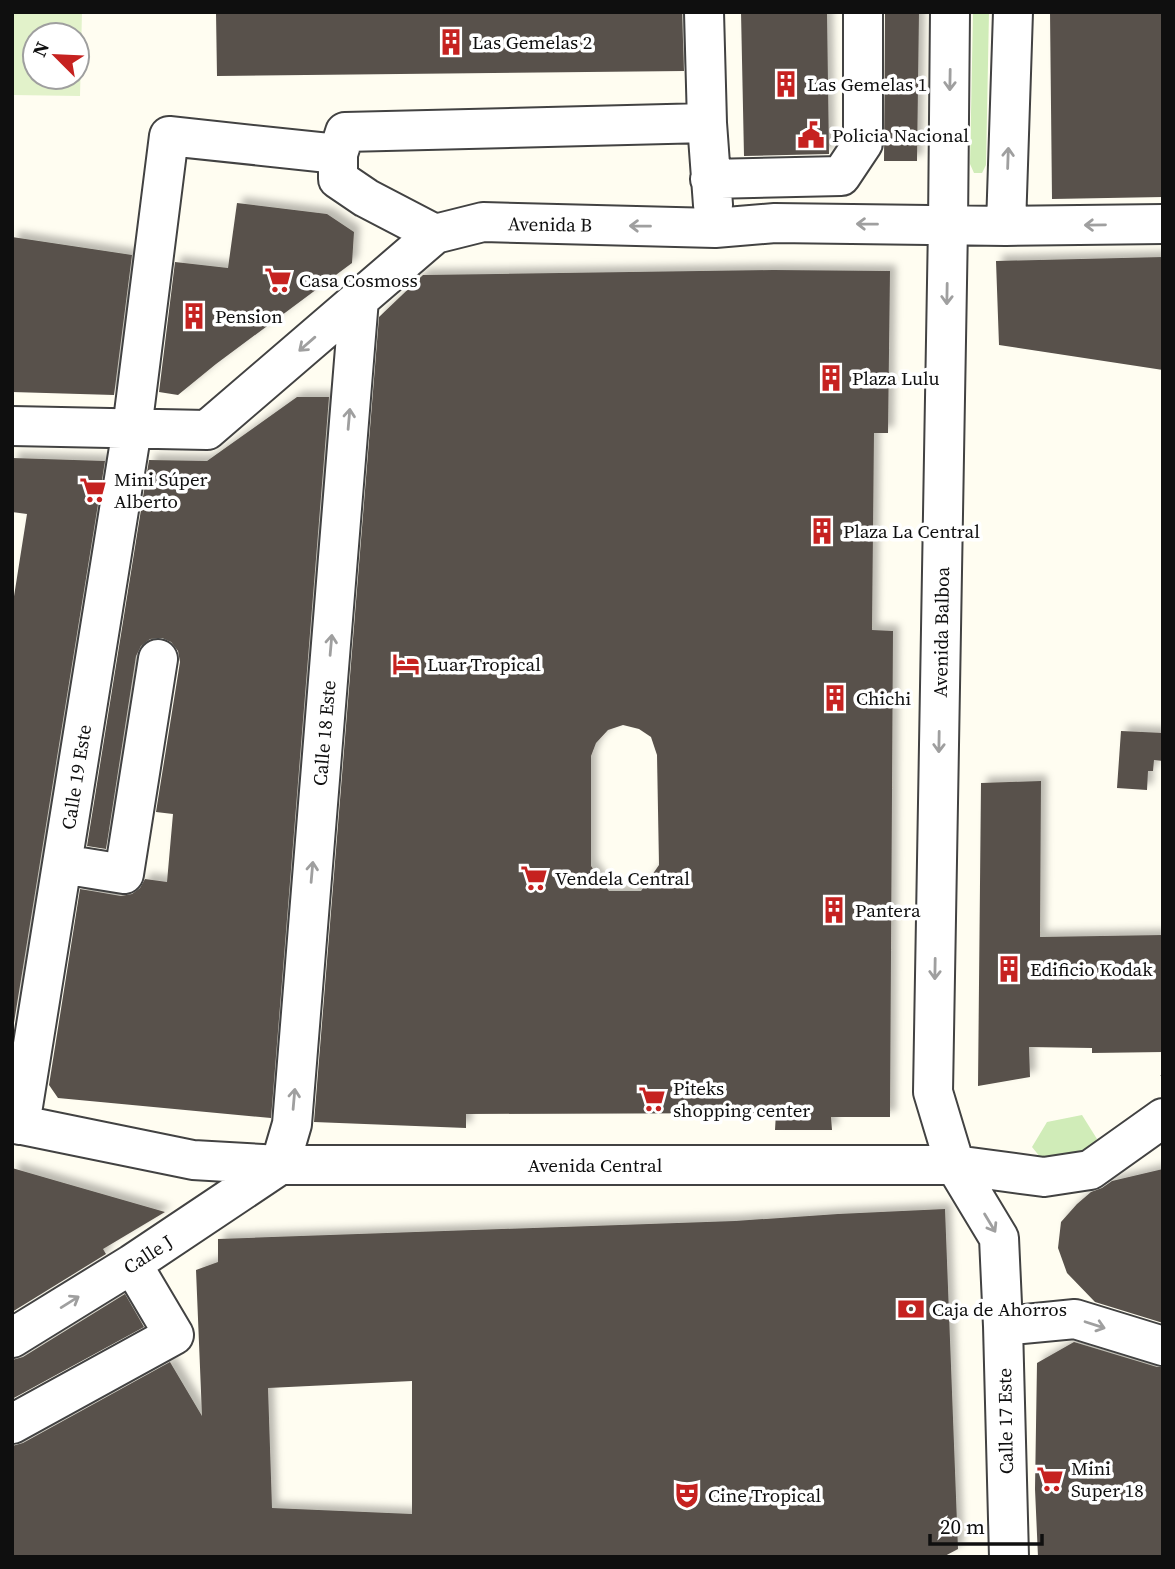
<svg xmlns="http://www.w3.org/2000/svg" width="1175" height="1569" font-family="'Source Serif 4',serif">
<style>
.green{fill:#d0ecb8}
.pitch{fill:#e2f2ca;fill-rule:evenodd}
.building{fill:#58514b;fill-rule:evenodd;filter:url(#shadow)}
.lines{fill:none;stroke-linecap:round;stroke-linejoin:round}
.minor-casing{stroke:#424242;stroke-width:42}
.path{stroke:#313131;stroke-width:4.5;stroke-dasharray:7 3.5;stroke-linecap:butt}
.minor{stroke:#fff;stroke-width:38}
.oneway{stroke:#9f9f9f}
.labels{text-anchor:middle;stroke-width:7;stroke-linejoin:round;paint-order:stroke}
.poi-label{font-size:19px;fill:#0f0f0f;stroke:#fff;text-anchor:start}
.street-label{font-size:19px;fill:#0f0f0f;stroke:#fff}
</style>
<defs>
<filter id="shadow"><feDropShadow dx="6" dy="-6" stdDeviation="3.5" flood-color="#0004"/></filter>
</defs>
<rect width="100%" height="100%" fill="#fffdf1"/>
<path class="green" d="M973 12H989L986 165 982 173H974L970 164Z
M1082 1115 1097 1139 1078 1161 1049 1168 1032 1147 1047 1122Z"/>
<path class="pitch" d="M12 12H82L80 96 12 95ZM35 35H77V77H35Z"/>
<path class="building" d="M216 12H682L684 71 217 76Z
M741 12H827L829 154 744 156Z
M885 12H919L917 161H884Z
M1050 12H1163V197L1052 199Z
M237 203 327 214 354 232 352 263 216 364 178 395 159 392 175 262 228 268Z
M12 237 132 255 114 395 12 392Z
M1163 257V370L999 345 996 261Z
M773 270 890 271 888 433H874L872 630 893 631 890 1117H831L832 1130H775L776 1113 466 1114V1128L314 1122 379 317 423 275ZM623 725 639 729 651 737 657 755 659 865 641 891H609L591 866V756L596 743 608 730Z
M297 397H329L271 1118 58 1098 49 1085 80 889 121 896 132 894 140 888 145 879 167 882 173 814 156 812 180 662 178 651 171 642 162 638 150 639 141 646 136 656 106 849 87 846 149 460 207 461Z
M12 458 105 461 12 1035V609L27 514 12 512Z
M1121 731 1163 733V761L1154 760 1153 771H1148L1147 790 1117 788Z
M1041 781 1040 937 1163 935V1052L1092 1053V1048L1029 1047 1030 1077 978 1086 981 783Z
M12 1168 57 1181 165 1212 103 1249 106 1254 12 1312Z
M1163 1169V1323L1095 1302 1067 1273 1058 1248 1061 1222 1077 1204 1091 1192 1102 1188 1112 1181Z
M945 1209 958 1549 943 1557H12V1446L23 1443 170 1362 202 1416 196 1270 218 1262V1239L735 1221 838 1214ZM412 1381V1514L272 1508 268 1388Z
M125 1294 144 1327 12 1399V1360L23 1357Z
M1074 1342 1157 1367H1163V1557H1038L1035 1489 1037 1363Z"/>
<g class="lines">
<defs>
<path id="minor" d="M704 12 707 123 713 205
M950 12 948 225 933 1092 955 1165 999 1238 1003 1326 1009 1557
M338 154 345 132 707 123
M710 179 841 176 863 143V12
M1006 226 1013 12
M12 426 207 430 435 234 483 222 715 228 775 223 1006 226 1163 224
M62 864 124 874 158 659
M12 1123 193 1160 280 1165H955L1044 1177 1090 1170 1163 1118
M20 1125 132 429 169 136 338 154V179L366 198 435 234
M280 1165 292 1124 359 299
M1003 1326 1075 1319 1163 1346
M12 1338 132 1264 280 1165
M12 1424 174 1335 132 1264"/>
</defs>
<use href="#minor" class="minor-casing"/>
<path class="path" d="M1162 1077 1163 1076"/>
<use href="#minor" class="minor"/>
</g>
<defs><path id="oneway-shaft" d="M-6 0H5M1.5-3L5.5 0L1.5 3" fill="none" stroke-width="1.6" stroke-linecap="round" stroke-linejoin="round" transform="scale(1.75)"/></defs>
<g class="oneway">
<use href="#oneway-shaft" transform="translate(950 80) rotate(91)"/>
<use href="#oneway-shaft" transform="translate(1008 158) rotate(-88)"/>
<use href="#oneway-shaft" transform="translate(867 224) rotate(-179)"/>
<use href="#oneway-shaft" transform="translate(1095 225) rotate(179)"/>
<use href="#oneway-shaft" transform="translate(640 226) rotate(-179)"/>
<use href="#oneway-shaft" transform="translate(947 294) rotate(91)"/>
<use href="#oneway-shaft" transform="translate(307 344) rotate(139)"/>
<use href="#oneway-shaft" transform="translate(349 419) rotate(-85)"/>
<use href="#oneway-shaft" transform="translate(331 645) rotate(-85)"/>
<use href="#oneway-shaft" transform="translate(939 742) rotate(91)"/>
<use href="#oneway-shaft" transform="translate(312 872) rotate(-85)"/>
<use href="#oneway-shaft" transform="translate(935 969) rotate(91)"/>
<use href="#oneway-shaft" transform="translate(294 1099) rotate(-85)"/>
<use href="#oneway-shaft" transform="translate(990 1223) rotate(59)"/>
<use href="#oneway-shaft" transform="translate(70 1302) rotate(-32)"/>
<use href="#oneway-shaft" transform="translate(1095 1325) rotate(18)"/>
</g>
<defs>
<symbol id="building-bare" viewBox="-9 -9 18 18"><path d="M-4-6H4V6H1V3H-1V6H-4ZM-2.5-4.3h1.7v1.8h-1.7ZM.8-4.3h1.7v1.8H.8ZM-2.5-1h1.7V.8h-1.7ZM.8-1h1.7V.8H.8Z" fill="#c62220" stroke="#fff" stroke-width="2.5" paint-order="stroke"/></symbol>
<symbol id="civic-bare" viewBox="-9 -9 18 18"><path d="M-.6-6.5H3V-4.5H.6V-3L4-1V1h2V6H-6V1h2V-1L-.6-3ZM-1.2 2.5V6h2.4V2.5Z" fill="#c62220" stroke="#fff" stroke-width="2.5" paint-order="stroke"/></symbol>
<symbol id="supermarket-bare" viewBox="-9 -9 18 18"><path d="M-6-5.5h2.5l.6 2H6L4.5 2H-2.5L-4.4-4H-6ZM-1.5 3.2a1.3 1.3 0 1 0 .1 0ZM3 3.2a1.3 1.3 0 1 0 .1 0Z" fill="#c62220" stroke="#fff" stroke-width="2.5" paint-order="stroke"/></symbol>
<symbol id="hotel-bare" viewBox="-9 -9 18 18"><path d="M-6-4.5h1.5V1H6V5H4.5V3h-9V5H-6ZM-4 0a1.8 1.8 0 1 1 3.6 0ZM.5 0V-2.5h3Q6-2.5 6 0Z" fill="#c62220" stroke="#fff" stroke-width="2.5" paint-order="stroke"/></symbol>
<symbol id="bank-bare" viewBox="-9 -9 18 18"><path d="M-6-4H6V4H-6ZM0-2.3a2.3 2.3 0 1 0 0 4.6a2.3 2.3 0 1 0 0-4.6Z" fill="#c62220" stroke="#fff" stroke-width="2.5" paint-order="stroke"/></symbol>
<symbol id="theatre-bare" viewBox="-9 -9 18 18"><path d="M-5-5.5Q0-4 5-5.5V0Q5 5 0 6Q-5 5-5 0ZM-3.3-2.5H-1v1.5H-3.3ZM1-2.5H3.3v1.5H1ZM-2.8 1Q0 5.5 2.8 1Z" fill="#c62220" stroke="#fff" stroke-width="2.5" paint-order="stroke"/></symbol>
</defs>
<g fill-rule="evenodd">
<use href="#building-bare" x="432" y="23" width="38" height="38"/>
<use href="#building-bare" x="767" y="65" width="38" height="38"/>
<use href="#civic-bare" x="792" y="116" width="38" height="38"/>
<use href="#supermarket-bare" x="259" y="261" width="38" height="38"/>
<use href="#building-bare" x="175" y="297" width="38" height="38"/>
<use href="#building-bare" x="812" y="359" width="38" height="38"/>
<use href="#supermarket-bare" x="74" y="471" width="38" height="38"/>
<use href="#building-bare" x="803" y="512" width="38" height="38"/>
<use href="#hotel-bare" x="387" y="645" width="38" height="38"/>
<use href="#building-bare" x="816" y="679" width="38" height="38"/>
<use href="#supermarket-bare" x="515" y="859" width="38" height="38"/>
<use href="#building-bare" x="815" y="891" width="38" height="38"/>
<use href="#building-bare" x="990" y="950" width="38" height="38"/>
<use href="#supermarket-bare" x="633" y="1080" width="38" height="38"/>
<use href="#bank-bare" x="892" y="1290" width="38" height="38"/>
<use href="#supermarket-bare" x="1031" y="1460" width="38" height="38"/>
<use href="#theatre-bare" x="668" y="1476" width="38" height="38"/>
</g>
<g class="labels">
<g class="poi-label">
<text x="472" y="49">Las Gemelas 2</text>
<text x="807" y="91">Las Gemelas 1</text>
<text x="832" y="142">Policia Nacional</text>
<text x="299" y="287">Casa Cosmoss</text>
<text x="215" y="323">Pension</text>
<text x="852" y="385">Plaza Lulu</text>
<text x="114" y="486">Mini Súper<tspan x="114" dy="22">Alberto</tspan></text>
<text x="843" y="538">Plaza La Central</text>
<text x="427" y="671">Luar Tropical</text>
<text x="856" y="705">Chichi</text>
<text x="555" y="885">Vendela Central</text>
<text x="855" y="917">Pantera</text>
<text x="1030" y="976">Edificio Kodak</text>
<text x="673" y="1095">Piteks<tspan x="673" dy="22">shopping center</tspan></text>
<text x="932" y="1316">Caja de Ahorros</text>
<text x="1071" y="1475">Mini<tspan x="1071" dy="22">Super 18</tspan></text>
<text x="708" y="1502">Cine Tropical</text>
</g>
<g class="street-label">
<text transform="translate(550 224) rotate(1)" y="7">Avenida B</text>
<text transform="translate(941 632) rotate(-89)" y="7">Avenida Balboa</text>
<text transform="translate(324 733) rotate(-85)" y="7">Calle 18 Este</text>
<text transform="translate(76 777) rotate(-81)" y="7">Calle 19 Este</text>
<text x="595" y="1172">Avenida Central</text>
<text transform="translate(148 1254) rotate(-33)" y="7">Calle J</text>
<text transform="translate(1005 1421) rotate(-91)" y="7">Calle 17 Este</text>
</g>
</g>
<rect width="1175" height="1569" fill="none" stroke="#0f0f0f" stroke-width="28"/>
<g transform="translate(56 56) rotate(294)"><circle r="33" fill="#ffffff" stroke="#9f9f9f" stroke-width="2"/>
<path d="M0-5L12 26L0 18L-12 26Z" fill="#c62220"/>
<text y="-10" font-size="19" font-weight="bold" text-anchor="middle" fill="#0f0f0f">N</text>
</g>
<path d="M930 1534v10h112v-10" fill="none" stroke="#0f0f0f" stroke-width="3.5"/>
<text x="940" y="1534" font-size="21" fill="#0f0f0f" stroke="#ffffff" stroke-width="5" paint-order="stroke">20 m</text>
</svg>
